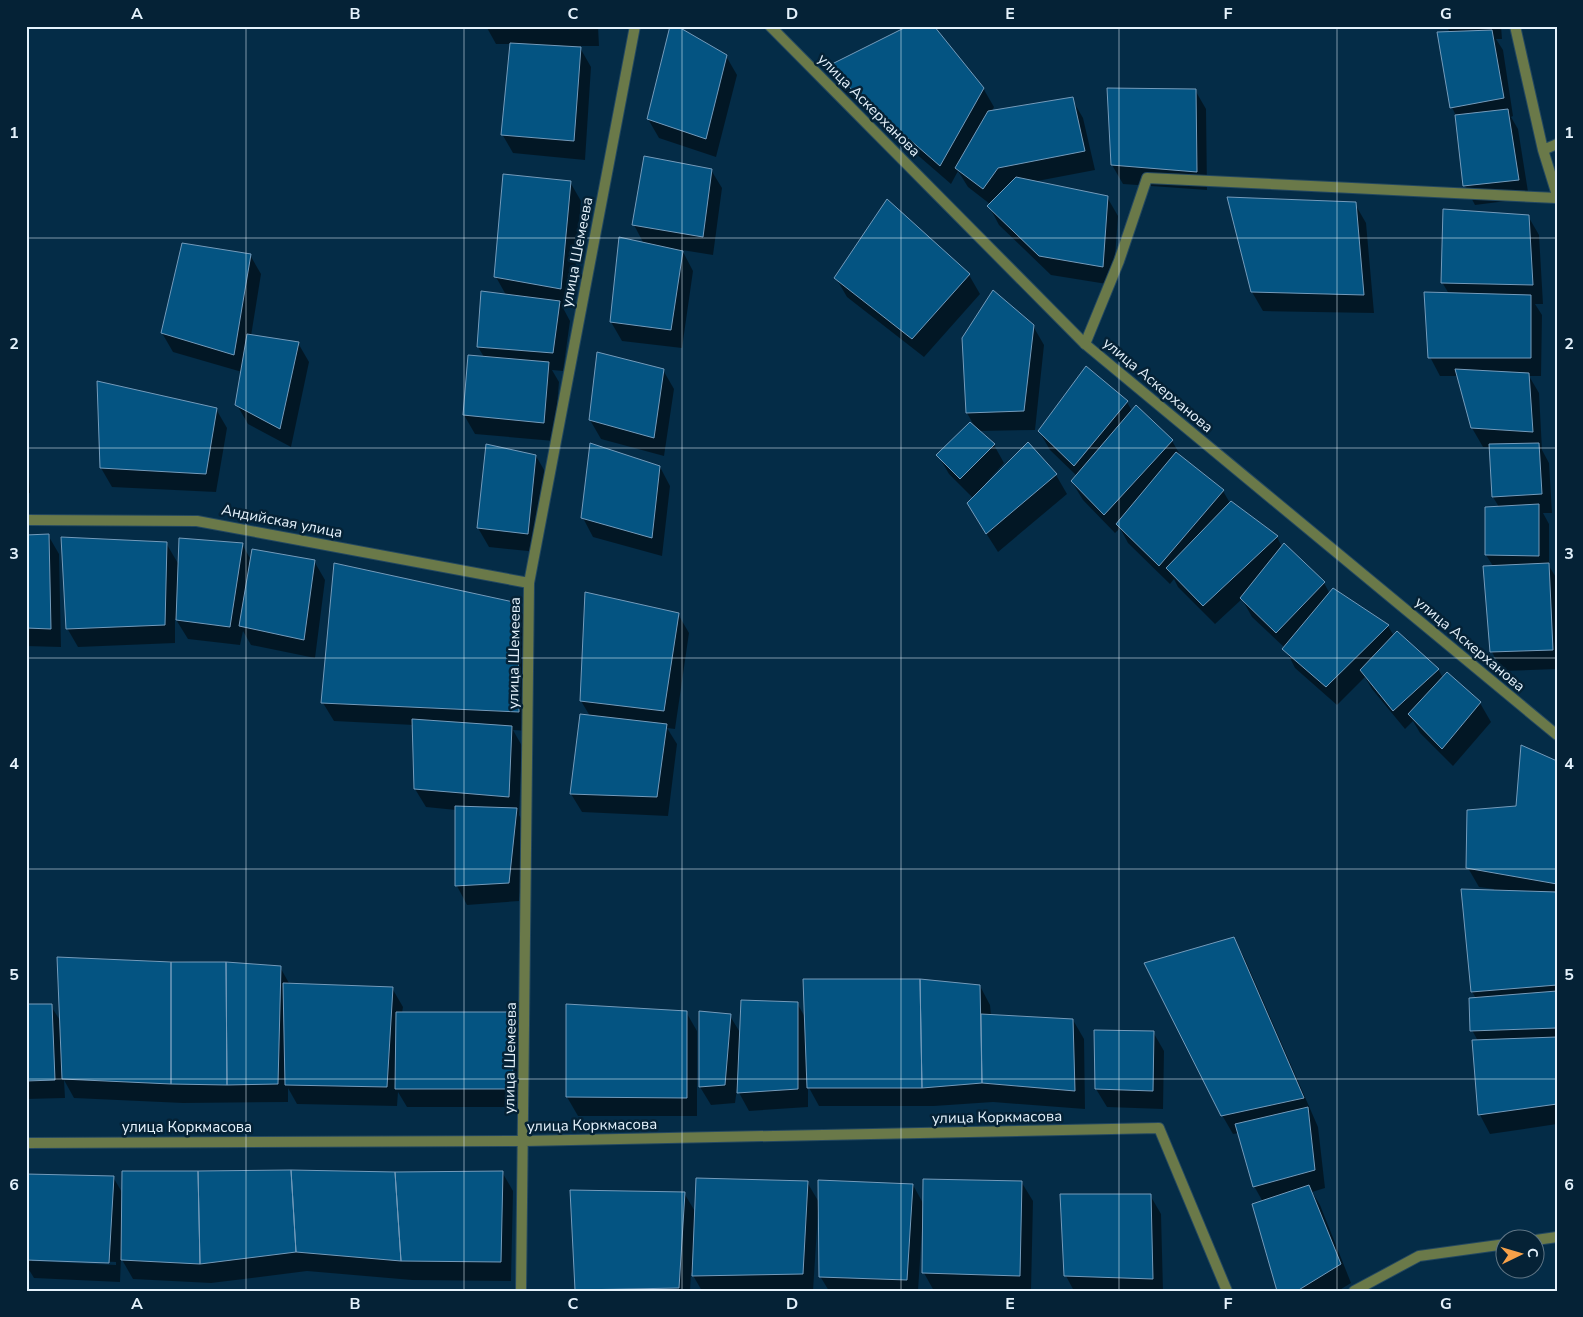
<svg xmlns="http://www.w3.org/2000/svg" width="1583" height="1317" font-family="'Nunito Sans',sans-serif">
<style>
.shadow{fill:#0007;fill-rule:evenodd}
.building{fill:#045482;stroke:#749bbb}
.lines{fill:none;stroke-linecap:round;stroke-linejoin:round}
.service-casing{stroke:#244860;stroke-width:12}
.minor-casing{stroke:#244860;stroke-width:12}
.service{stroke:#6a7949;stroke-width:10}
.minor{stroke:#6a7949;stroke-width:10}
.grid{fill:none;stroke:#e5f2fc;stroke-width:1;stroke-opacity:0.55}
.labels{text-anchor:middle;stroke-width:5;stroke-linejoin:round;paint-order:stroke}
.street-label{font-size:15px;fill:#e5f2fc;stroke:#052236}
.neatline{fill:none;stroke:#e5f2fc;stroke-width:2}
.grid-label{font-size:16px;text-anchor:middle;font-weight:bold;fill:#e5f2fc}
</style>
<rect width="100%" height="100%" fill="#042c47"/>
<path class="shadow" d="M486 26H598L599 46H579L591 67 585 160 513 153 502 134 511 44H496Z
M1446 26H1501L1502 39H1496L1503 50 1513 116 1511 117 1518 129 1529 198 1475 205 1465 186 1456 116 1452 107 1450 32Z
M726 56 737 75 716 157 659 138 648 119Z
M828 67 983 88 994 107 992 111 1072 99 1083 118 1095 170 1032 182 1107 197 1118 216 1113 285 1051 275 999 225 989 206 990 204 968 187 958 171 951 184 838 86Z
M1195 90 1206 109 1207 190 1123 184 1112 165Z
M711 170 722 188 713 255 682 250 693 271 682 348 622 341 611 322 644 244 634 225Z
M570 182 581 201 572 308 562 306 570 321 563 371 552 370 559 382 554 441 475 434 464 415 484 357 478 347 506 295 496 277Z
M887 201 969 275 980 294 924 357 847 297 836 278Z
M1355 204 1366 223 1374 313 1263 311 1252 292Z
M1528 216 1539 235 1543 304H1535L1542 315 1541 376H1529L1539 393 1542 450 1549 463 1552 513H1543L1549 524V566L1557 579V669L1502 671 1492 652 1493 566 1486 555 1499 507 1493 497 1490 447H1483L1472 428 1458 376H1440L1430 357 1449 294 1442 282Z
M250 255 261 274 251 336 298 343 309 362 291 447 248 424 237 405 242 372 173 352 162 333Z
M1033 326 1044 345 1035 430 979 431 994 445 1004 463 985 484 986 485 1056 475 1067 494 998 552 979 522 973 498 949 474 938 455 976 429 967 413Z
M1086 368 1127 402 1132 411 1172 441 1182 458 1223 491 1230 503 1277 537 1282 547 1324 583 1330 594 1333 590 1388 626 1394 636 1438 669 1443 678 1447 674 1480 703 1491 722 1453 766 1420 733 1413 721 1405 729 1372 689 1365 677 1337 705 1295 668 1285 648 1252 617 1242 599 1215 624 1178 587 1174 579 1170 584 1128 543 1120 528 1115 533 1083 500 1072 482 1077 476 1050 450 1039 431Z
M663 370 674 389 664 456 601 439 590 420Z
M216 409 227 428 216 492 112 487 101 468Z
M26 421 30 493H26Z
M536 456 547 475 538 552 489 547 478 528Z
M660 467 670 486 662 556 593 537 583 518Z
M48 535 59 554 61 647 26 646V536Z
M166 543 179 565 242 544 251 560 314 561 325 580 315 658 251 645 243 631 240 645 188 639 175 618V643L78 647 67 628Z
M517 604 528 623 529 731 513 730 522 746 519 815 527 828 519 901 467 905 457 886 456 810 426 807 415 789 414 725 334 721 323 703Z
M678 614 689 633 675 729 667 728 677 744 668 816 582 812 571 794 590 716 581 701Z
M1557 762V1124L1490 1134 1480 1115 1473 1041H1478L1472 1030 1476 998 1472 992 1494 889 1479 887 1468 868Z
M1233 938 1244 957 1318 1127 1325 1188 1312 1192 1320 1205 1351 1283 1338 1291H1279L1263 1202 1254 1186 1239 1133 1233 1134 1222 1115Z
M58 958 226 963 280 967 290 985 392 988 403 1007 402 1013H512L522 1032 523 1107H407L398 1092 397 1106 297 1104 288 1088V1102L183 1103 74 1098 64 1080 65 1098 26 1099V1005L51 1006 61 1022Z
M980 986 990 1005 991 1016 1073 1020 1084 1039 1085 1109 993 1102 934 1106H819L808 1086V1107L749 1111 737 1089 735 1103 711 1105 700 1087 730 1016 741 1034 797 1003 806 1019Z
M686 1012 697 1031V1116H578L567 1097Z
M1153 1032 1164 1051 1163 1109 1107 1107 1096 1089Z
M502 1172 513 1191 511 1281 412 1280 307 1271 211 1283 133 1279 121 1258 120 1282 34 1278 26 1265V1175L113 1177 123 1194ZM32 1259 116 1262V1265L32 1261Z
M807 1182 820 1204 913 1185 924 1205 1022 1183 1033 1201 1031 1291H934L924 1273V1229H922L918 1291H829L820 1276V1212H818L813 1291H702L691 1272 690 1291 577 1289 684 1193 696 1213Z
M1150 1195 1161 1214 1163 1291H1074L1066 1276Z"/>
<path class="building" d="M670 26H677L727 55 706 139 647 119Z
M908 26H934L984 88 940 166 826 67Z
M1492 30 1504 98 1450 108 1437 32Z
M510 43 581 47 574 141 501 135Z
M1107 88 1196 89 1197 172 1111 165Z
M1073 97 1085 151 998 168 983 189 955 168 988 111Z
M1508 109 1519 180 1463 186 1455 115Z
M644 156 712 169 703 237 632 225Z
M503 174 571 181 561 289 494 277Z
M1016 177 1108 196 1103 267 1039 256 987 206Z
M1227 197 1356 202 1364 295 1251 292Z
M887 199 970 274 912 339 834 278Z
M1443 209 1529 215 1533 285 1441 283Z
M619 237 683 251 671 330 610 322Z
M182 243 251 254 234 355 161 333Z
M993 290 1034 325 1024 411 966 413 962 338Z
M481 291 560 301 553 353 477 347Z
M1424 292 1531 295V358H1428Z
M247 334 299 342 280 429 235 405Z
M597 352 664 369 654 438 589 420Z
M468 355 549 362 544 423 463 415Z
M1086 366 1128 401 1074 466 1038 431Z
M1455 369 1529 373 1533 432 1471 428Z
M97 381 217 408 206 474 100 468Z
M1136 405 1173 440 1104 515 1071 481Z
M970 422 995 444 960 479 936 455Z
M1028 442 1057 474 986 534 967 503Z
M590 443 660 466 652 538 581 518Z
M1539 443 1542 494 1492 497 1489 444Z
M486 444 536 455 528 534 477 528Z
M1176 452 1224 490 1159 566 1116 524Z
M1231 501 1278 536 1203 606 1166 568Z
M1539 504V556L1485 555V507Z
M49 534 51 629 26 628V535Z
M61 537 167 542 165 625 66 629Z
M179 538 243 543 230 627 176 620Z
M1284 543 1325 582 1276 633 1240 598Z
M252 549 315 560 304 640 239 626Z
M334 563 518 603 519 712 321 703Z
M1549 563 1553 650 1490 652 1483 566Z
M1333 588 1389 625 1326 687 1282 649Z
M585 592 679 613 664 711 580 701Z
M1397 631 1439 669 1393 711 1360 670Z
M1447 672 1481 702 1442 749 1408 714Z
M580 714 667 724 657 797 570 794Z
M412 719 512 726 509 797 414 789Z
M1521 745 1557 761V884L1466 868 1467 810 1516 806Z
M455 806 517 808 509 883 455 886Z
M1461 889 1557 892V985L1471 992Z
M1234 937 1304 1098 1221 1116 1144 963Z
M57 957 171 962V1084L62 1079Z
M171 962H226L227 1085 171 1084Z
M226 962 281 966 278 1084 227 1085Z
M803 979H920L922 1088H807Z
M920 979 980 985 982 1083 922 1088Z
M283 983 393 987 387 1087 285 1085Z
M1557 991V1028L1470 1031 1469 998Z
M741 1000 798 1002V1089L737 1093Z
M26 1004H52L55 1080 26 1081Z
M566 1004 687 1011V1098L566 1097Z
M699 1011 731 1014 725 1085 699 1087Z
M396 1012H512L513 1089H395Z
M981 1014 1073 1019 1075 1091 982 1083Z
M1094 1030 1154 1031 1153 1091 1095 1089Z
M1557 1037V1104L1478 1115 1472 1040Z
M1308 1107 1315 1170 1253 1187 1235 1124Z
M291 1170 395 1172 401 1261 296 1252Z
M291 1170 296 1252 200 1264 198 1171Z
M122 1171H198L200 1264 121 1260Z
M503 1171 501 1262 401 1261 395 1172Z
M26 1174 114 1176 109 1263 26 1260Z
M696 1178 808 1181 803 1274 692 1276Z
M923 1179 1022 1181 1020 1276 922 1273Z
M818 1180 913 1184 907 1280 819 1277Z
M1309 1185 1341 1264 1297 1291H1277L1252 1204Z
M570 1190 685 1192 679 1288 575 1290Z
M1060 1194H1151L1153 1279 1064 1276Z"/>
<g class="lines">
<defs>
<path id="service" d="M1085 344 1119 261 1147 178 1557 198
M1536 1240 1557 1237
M1354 1291 1419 1256 1506 1244"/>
<path id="minor" d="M770 26 1085 344 1557 735
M1515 26 1543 150 1557 195
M1543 150 1557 144
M26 520 197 521 529 583
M26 1143 524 1141 1159 1128 1227 1291
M521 1291 529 583 635 26"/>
</defs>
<use href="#service" class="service-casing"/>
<use href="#minor" class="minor-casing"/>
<use href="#service" class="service"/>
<use href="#minor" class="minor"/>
</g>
<path class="grid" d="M246 26V1291M464 26V1291M682 26V1291M901 26V1291M1119 26V1291M1337 26V1291M26 238H1557M26 448H1557M26 658H1557M26 869H1557M26 1079H1557"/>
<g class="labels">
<g class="street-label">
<text transform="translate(869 105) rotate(45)" y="5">улица Аскерханова</text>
<text transform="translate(577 252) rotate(-79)" y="5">улица Шемеева</text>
<text transform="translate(1158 385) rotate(40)" y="5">улица Аскерханова</text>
<text transform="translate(282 521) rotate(11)" y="5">Андийская улица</text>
<text transform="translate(1470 644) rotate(40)" y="5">улица Аскерханова</text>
<text transform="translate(514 653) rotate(-89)" y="5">улица Шемеева</text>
<text transform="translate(510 1058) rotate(-89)" y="5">улица Шемеева</text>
<text transform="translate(997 1117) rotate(-1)" y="5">улица Коркмасова</text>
<text transform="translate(592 1125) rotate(-1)" y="5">улица Коркмасова</text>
<text x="187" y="1132">улица Коркмасова</text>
</g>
</g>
<rect width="1583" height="1317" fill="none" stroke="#052236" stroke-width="55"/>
<g transform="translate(1520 1254) rotate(85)"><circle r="24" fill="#052236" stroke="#5f7585"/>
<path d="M0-4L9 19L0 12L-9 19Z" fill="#f7a149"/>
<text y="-8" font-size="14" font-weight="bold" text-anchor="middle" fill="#e5f2fc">С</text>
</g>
<rect x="28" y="28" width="1528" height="1262" class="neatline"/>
<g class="grid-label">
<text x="137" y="19">A</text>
<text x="355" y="19">B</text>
<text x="573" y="19">C</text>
<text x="792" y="19">D</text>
<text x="1010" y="19">E</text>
<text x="1228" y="19">F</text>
<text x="1446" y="19">G</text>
<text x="14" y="138">1</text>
<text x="1569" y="138">1</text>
<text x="14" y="349">2</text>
<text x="1569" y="349">2</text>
<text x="14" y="559">3</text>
<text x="1569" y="559">3</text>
<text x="14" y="769">4</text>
<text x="1569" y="769">4</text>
<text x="14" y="980">5</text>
<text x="1569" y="980">5</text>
<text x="14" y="1190">6</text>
<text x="1569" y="1190">6</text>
<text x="137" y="1309">A</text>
<text x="355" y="1309">B</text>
<text x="573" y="1309">C</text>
<text x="792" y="1309">D</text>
<text x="1010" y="1309">E</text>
<text x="1228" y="1309">F</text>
<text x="1446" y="1309">G</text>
</g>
</svg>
